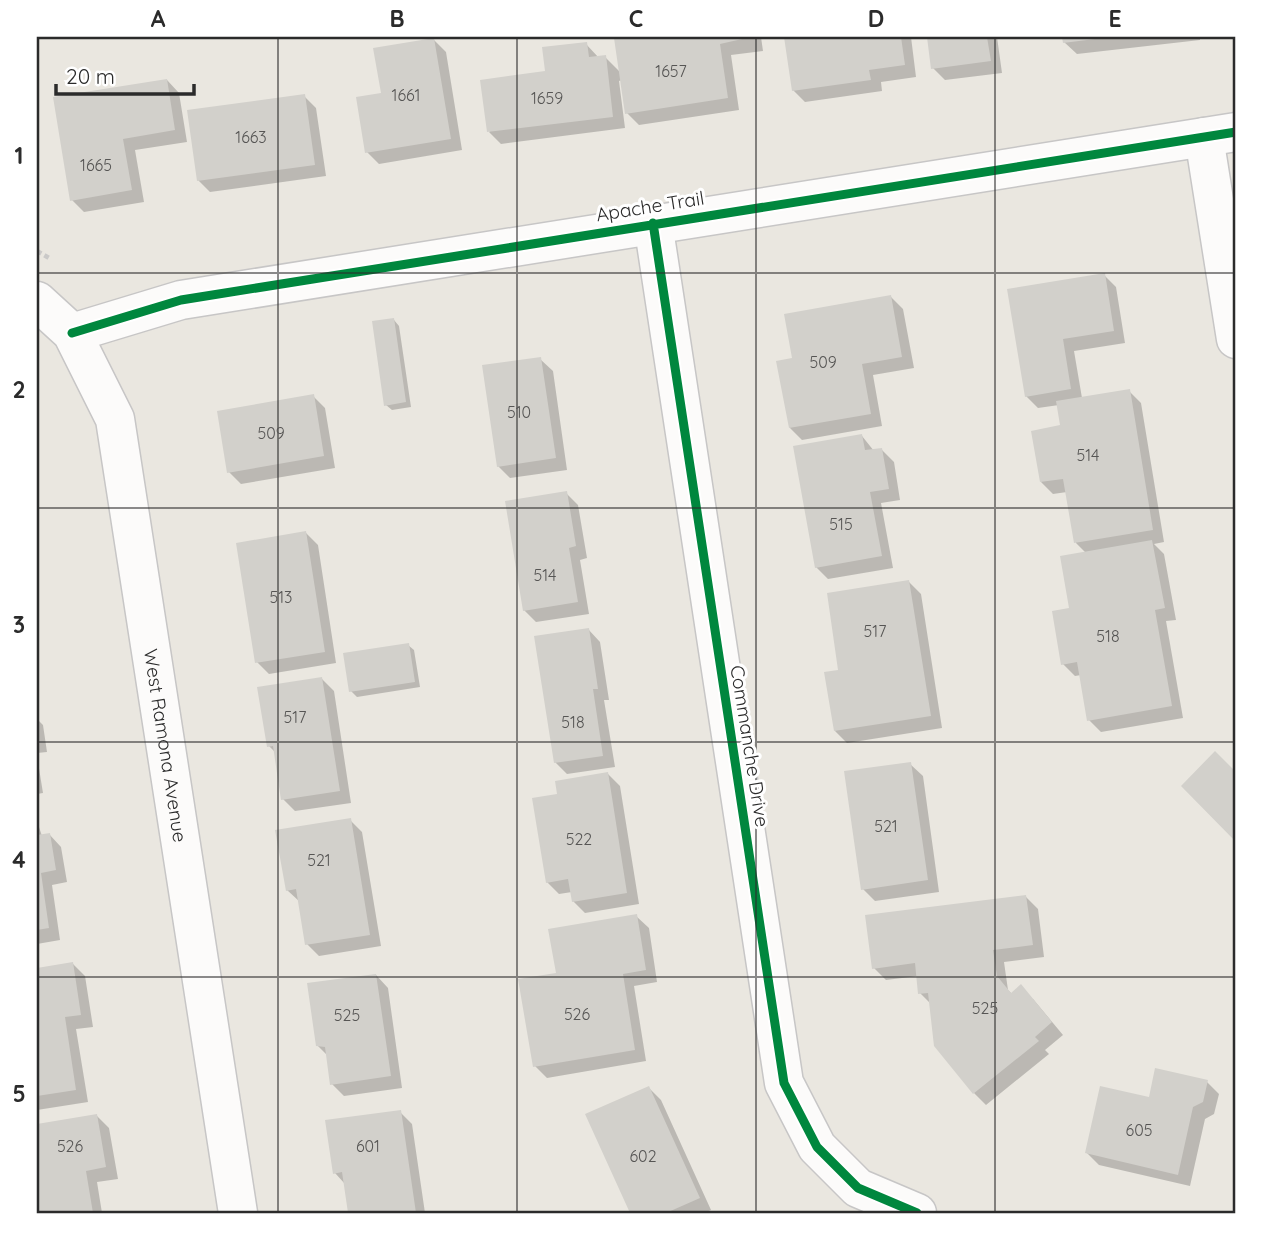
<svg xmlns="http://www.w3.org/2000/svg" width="1273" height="1250" font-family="Quicksand,sans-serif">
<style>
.shadow{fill:#0003}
.building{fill:#d2d0cb}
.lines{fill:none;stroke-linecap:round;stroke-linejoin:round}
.minor-casing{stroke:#c7c6c6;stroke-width:41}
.path{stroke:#cac9c8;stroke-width:4.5;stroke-dasharray:5 3.5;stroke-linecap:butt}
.minor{stroke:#fcfbfa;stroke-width:38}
.cycleway-casing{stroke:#fff;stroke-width:13}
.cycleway{stroke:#00873e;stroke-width:9}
.grid{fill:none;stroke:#2b2b2b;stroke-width:2;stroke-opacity:0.55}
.labels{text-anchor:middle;stroke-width:6;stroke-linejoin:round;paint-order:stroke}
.number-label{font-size:16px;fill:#565554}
.street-label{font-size:19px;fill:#2b2b2b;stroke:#fff}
.neatline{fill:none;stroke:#2b2b2b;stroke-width:2.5}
.grid-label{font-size:23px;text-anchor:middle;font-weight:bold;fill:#2b2b2b}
</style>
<rect width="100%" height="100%" fill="#eae7e0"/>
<path class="shadow" d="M634 37H761L763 51 731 55 739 110 639 125 627 113 622 80 619 81 625 128 501 144 489 132 547 73 586 44 599 58 605 57 621 73 616 39Z
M786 37H911L916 77 881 82 882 91 805 102 793 90Z
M928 37H997L1002 73 945 80 933 68Z
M1064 37H1200V40L1077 54 1064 42Z
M433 39 446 52 462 150 379 164 367 152Z
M167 80 179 93 187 142 135 150 144 202 84 212 72 200Z
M304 96 316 108 326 176 210 192 198 180Z
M1104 275 1116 287 1125 343 1074 351 1082 398 1129 391 1141 403 1164 542 1154 544 1164 554 1176 620 1166 621 1183 718 1101 732 1089 720 1081 675 1075 676 1063 664 1071 609 1086 553 1076 543 1067 492 1053 494 1041 482 1062 427 1059 405 1038 408 1026 396Z
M891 297 903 309 914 368 873 375 882 426 802 440 790 428 794 360Z
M394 320 399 326 411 407 392 410 386 405Z
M540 359 553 371 567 470 510 478 498 466Z
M313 396 325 408 335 468 241 484 229 472Z
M862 436 874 451 881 449 894 462 900 500 881 503 893 568 828 579 816 567Z
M566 493 578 505 587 558 580 560 589 614 536 622 524 610Z
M306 533 318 545 336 663 269 674 257 662Z
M909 582 921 594 942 728 847 743 835 731 840 671Z
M588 629 600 642 609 700H604L615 767 567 774 555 762Z
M408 645 414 650 420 687 357 697 351 691Z
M322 679 334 691 351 803 295 811 283 799 276 753 269 746Z
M37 719 43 725 47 752 37 753Z
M37 756 43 793 37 794Z
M910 764 923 776 939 892 875 901 863 889Z
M608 774 620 786 639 904 585 913 573 901 572 892 559 894 547 882 559 796Z
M350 820 362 832 381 946 319 956 307 944 300 902 287 890Z
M37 821 42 836 49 834 61 847 67 882 52 885 60 940 37 944Z
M1026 897 1038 909 1044 957 1004 962 1008 990 1012 994 1033 999 1063 1035 1045 1050 1049 1054 986 1105 974 1093 931 1004 920 993 918 976 886 980 874 968Z
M636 916 649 928 657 982 634 986 646 1061 547 1078 535 1066 558 974Z
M73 964 85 976 93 1027 76 1029 88 1102 37 1110V970Z
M376 975 388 988 402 1088 344 1096 332 1084 328 1056 317 1045Z
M1207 1082 1219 1094 1214 1114 1205 1119 1190 1186 1099 1165 1087 1153 1150 1099Z
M649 1088 661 1100 711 1210 704 1213H631L588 1115Z
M400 1112 412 1124 425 1213H350L345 1184 335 1173Z
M97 1116 109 1128 118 1179 97 1182 102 1213H37V1126Z"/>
<path class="building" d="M751 37 720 44 728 98 625 114 614 38Z
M784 37H901L905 65 869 70 871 80 792 91Z
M927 37H987L991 61 931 69Z
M1062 37H1102L1103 38 1063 43Z
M434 38 451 139 365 153 356 97 381 93 373 48Z
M587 42 589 57 606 55 613 117 487 132 480 80 545 71 542 47Z
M167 79 175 130 123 139 132 190 70 201 53 97Z
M305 94 315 165 197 181 187 110Z
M1105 273 1114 331 1063 339 1071 389 1025 397 1007 289Z
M891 295 902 357 862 364 871 414 789 428 776 361 792 358 784 314Z
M394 318 406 402 384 406 372 321Z
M541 357 556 458 497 467 482 365Z
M1130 389 1153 530 1074 543 1063 479 1040 482 1031 431 1060 425 1056 401Z
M314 394 324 456 227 473 217 411Z
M862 434 865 450 882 448 889 489 870 492 882 556 815 568 793 446Z
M567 491 576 546 569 548 578 602 523 611 505 501Z
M306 531 325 652 255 663 236 543Z
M1152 540 1165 608 1155 610 1172 706 1087 721 1077 662 1061 665 1052 611 1069 608 1060 556Z
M909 580 931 716 834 731 824 672 838 670 827 593Z
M589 628 598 689H593L603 756 554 763 534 636Z
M409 643 415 682 349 692 343 653Z
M322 677 340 791 281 800 273 746 267 747 257 687Z
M1215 751 1236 772V842L1181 786Z
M911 762 928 880 861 890 844 771Z
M608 772 627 893 572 902 568 879 546 883 532 798 557 794 555 781Z
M351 818 370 935 305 945 296 889 286 891 275 830Z
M50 833 56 870 41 873 49 928 37 930V835Z
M1026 895 1033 945 993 950 997 976 1011 993 1021 984 1052 1022 1035 1037 1039 1041 973 1094 934 1046 928 993 918 994 915 963 872 969 865 915Z
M637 914 646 970 623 974 635 1050 533 1067 518 979 556 973 548 929Z
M73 962 81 1015 65 1017 76 1090 37 1096V968Z
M376 974 391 1076 330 1085 325 1047 316 1046 307 983Z
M1155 1068 1208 1080 1203 1102 1193 1107 1178 1175 1085 1153 1100 1086 1149 1097Z
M649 1086 700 1198 666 1213H630L585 1114Z
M401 1110 416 1213H348L342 1172 333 1174 325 1120Z
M97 1114 106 1167 86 1171 93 1213H37V1124Z"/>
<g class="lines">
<defs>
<g id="minor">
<path d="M1204 137 1236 339"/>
<path d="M653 223 784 1083 817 1147 858 1188 917 1213"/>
<path id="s1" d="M37 301 72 333 115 419 238 1213"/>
<path d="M72 333 181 300 1236 132"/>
</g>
</defs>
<use href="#minor" class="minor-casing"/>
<path class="path" d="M37 251 49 258"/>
<use href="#minor" class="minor"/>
<defs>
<path id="cycleway" d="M653 223 784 1083 817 1147 858 1188 917 1213
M72 333 181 300 1236 132"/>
</defs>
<use href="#cycleway" class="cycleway-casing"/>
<use href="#cycleway" class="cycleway"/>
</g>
<path class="grid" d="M278 37V1213M517 37V1213M756 37V1213M995 37V1213M37 273H1236M37 508H1236M37 742H1236M37 977H1236"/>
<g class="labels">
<g class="number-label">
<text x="671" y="77">1657</text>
<text x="406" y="101">1661</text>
<text x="547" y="104">1659</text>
<text x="251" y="143">1663</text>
<text x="96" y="171">1665</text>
<text x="823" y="368">509</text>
<text x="519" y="418">510</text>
<text x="271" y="439">509</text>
<text x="1088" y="461">514</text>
<text x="841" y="530">515</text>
<text x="545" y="581">514</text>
<text x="281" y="603">513</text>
<text x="875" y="637">517</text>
<text x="1108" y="642">518</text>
<text x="295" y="723">517</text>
<text x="573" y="728">518</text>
<text x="886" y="832">521</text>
<text x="579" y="845">522</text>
<text x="319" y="866">521</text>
<text x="985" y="1014">525</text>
<text x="577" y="1020">526</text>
<text x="347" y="1021">525</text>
<text x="1139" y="1136">605</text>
<text x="70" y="1152">526</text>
<text x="368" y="1152">601</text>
<text x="643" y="1162">602</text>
</g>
<g class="street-label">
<text transform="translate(650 206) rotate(-9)" y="7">Apache Trail</text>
<text dy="7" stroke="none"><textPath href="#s1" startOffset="474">West Ramona Avenue</textPath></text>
<text transform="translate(750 746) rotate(81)" y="7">Commanche Drive</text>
</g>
</g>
<rect width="1273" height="1250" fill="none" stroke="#ffffff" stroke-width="77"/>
<path d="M56 84v10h138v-10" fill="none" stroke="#2b2b2b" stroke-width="3.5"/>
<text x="66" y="84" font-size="21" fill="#2b2b2b" stroke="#ffffff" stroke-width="5" paint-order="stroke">20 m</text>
<rect x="38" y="38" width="1196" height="1174" class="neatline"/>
<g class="grid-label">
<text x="158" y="27">A</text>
<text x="397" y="27">B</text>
<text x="636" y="27">C</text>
<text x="876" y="27">D</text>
<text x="1115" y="27">E</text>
<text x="19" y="164">1</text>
<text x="19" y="398">2</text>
<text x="19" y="633">3</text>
<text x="19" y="868">4</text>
<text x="19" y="1102">5</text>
</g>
</svg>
